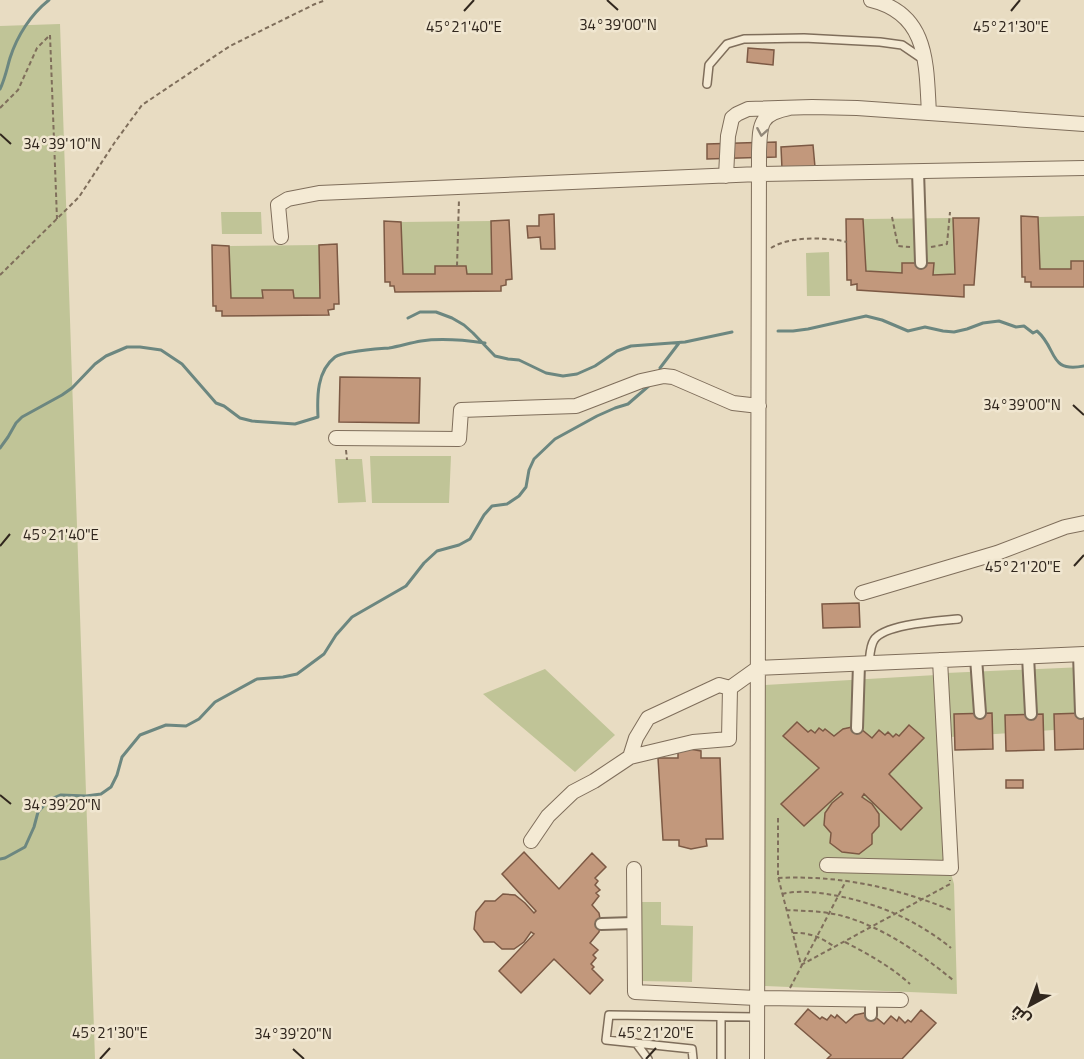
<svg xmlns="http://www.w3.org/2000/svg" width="1084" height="1059" font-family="Georgia,Cairo,serif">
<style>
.green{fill:#c0c497}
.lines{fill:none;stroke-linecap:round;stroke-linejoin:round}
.stream{stroke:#6c8780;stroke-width:3}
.building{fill:#c2987c;stroke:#7c5944;stroke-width:1.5}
.service-casing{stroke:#7f6e5b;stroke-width:10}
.pedestrian-casing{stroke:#7f6e5b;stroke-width:14}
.minor-casing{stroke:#7f6e5b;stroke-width:16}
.path{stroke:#7f6e5b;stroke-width:2;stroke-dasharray:4.5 3;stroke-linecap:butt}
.service{stroke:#f4ead4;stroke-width:7}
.pedestrian{stroke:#f4ead4;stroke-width:10}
.minor{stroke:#f4ead4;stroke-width:14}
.oneway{stroke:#928879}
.ticks{fill:none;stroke:#31271e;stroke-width:2}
.ticks-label{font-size:15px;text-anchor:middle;fill:#31271e;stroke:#f0e6d0;stroke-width:5;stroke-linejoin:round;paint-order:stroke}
</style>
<rect width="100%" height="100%" fill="#e8dcc2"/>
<path class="green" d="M60 24 95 1059H0V26Z
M221 212H261L262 234H222Z
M1084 216V261H1071V269H1040L1038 217Z
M953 218 955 274 933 275V263H902V273L866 271 863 219Z
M491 221 492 274H403L401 222Z
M319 245 320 298H231L229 246Z
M829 252 830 296H807L806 253Z
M370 456H451L449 503H372Z
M335 459H362L366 502 338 503Z
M1084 667V728L950 737 946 673Z
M545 669 615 735 575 772 483 694Z
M936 675 946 856 954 884 957 994 765 986V685Z
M641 902H661V925L693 926 692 982 640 981Z"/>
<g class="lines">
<path class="stream" d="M0 89C5 79 7 68 10 58 17 36 31 14 49 0
M408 318 420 312H436L452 318 464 325 473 333 495 356 508 359 519 360 546 373 563 376 577 374 595 366 617 351 631 346 685 342 732 332
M778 331H793L808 329 866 316 882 320 908 331 925 327 943 331 954 332 967 329 983 323 999 321 1016 327 1024 326 1033 333 1037 331C1058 349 1048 373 1084 366
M660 368 679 343
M0 448 8 437 16 423 22 417 62 395 72 388 95 364 106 356 127 347H140L161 350 182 364 216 403 224 406 240 418 252 421 295 424 318 417C317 396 317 371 335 357 344 351 377 349 389 348 400 346 410 343 421 341 441 338 464 340 485 343
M0 859 5 858 25 847 34 827 38 812 49 800 61 795 86 796 101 794 111 787 117 775 122 757 140 735 166 725 186 726 199 719 215 702 257 679 283 677 297 674 324 654 336 635 352 617 406 586 424 563 437 551 459 545 470 539 484 515 492 506 507 504 519 496 526 487 529 470 534 459 555 439 597 416 615 408 628 404 651 384"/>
</g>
<path class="building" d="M748 48 774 50 773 65 747 62Z
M776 142V157L707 159V144Z
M813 145 815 167 782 169 781 147Z
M554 214 555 249H541L540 237 528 238 527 226H539V215Z
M1021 216 1038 217 1040 269H1071V261H1084V287H1031V282H1025V277H1022Z
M953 218H979L974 285H964V297L857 290V284L851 285V280H847L846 219H863L866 271 902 273V263H934L933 275 955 274Z
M509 220 512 279 506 280V285L501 286V291L395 292 394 286H390V282H385L384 221 401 222 403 274H435V266H466L467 274H492L491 221Z
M337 244 339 304H334V309L328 310 329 315 222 316V311H216V306H213L212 245 229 246 231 298H263L262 290H293L294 298H320L319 245Z
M340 377 420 378 419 423 339 422Z
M859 603 860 627 823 628 822 604Z
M992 713 993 749 955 750 954 714Z
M1084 713V749L1055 750 1054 714Z
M1043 714 1044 750 1006 751 1005 715Z
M797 722 808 732 811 730 815 733 819 728 823 731 825 729 834 736 843 729 852 727 861 729 872 738 879 730 885 735 888 732 893 737 896 734 899 736 909 725 924 738 889 774 922 808 901 830 864 794 862 797 872 804 879 814V826L872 834V844L859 854 842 852 830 843 831 833 824 825 825 813 832 803 843 794 841 792 804 826 781 804 819 768 783 736Z
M690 749 701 751V758H720L723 839H706L707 846 691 849 679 846V840H663L658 758H678V751Z
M1006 780H1023V788H1006Z
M524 852 559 889 592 853 606 867 595 878 598 881 595 885 600 890 596 893 599 896 592 905 599 913 601 924 599 932 590 943 598 950 593 955 596 958 591 964 594 967 592 969 603 980 590 994 554 959 521 993 499 971 534 934 531 932 524 942 514 949H502L494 942H484L474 929 476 912 485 901H495L503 894 515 895 525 903 534 913 536 911 502 874Z
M808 1009 820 1019 822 1017 827 1020 831 1015 835 1018 837 1015 846 1023 855 1015 864 1013 873 1015 884 1024 891 1016 897 1021 899 1017 905 1023 908 1020 911 1022 921 1010 936 1023 902 1059H827L831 1055 795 1024Z"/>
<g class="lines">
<defs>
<path id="service" d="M707 84 709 65 727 44 744 39 804 38 880 42 902 45 924 60
M869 663C870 656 870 646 874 640 884 624 939 621 958 619
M721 1017V1059
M636 1043 648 1059
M693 1059 692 1049 606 1040 609 1015 756 1017"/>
<path id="pedestrian" d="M918 171 921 263
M1079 654 1081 713
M1028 656 1031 714
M976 658 980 713
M857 728 859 664
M601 924 634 923
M871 1015V1000"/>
<path id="minor" d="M871 0C929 14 926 64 929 113
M726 176 728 136 732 118 737 114 748 109 812 107 857 108 1084 124
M281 237 278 205 288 199 319 193 759 174 1084 168
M336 438 459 439 461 410 576 406 641 381 664 376 673 377 733 403 759 406
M862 593 997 553 1065 527 1084 523
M630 757 636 738 648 718 719 685 730 688
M531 841 548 816 573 792 594 781 630 757 693 742 729 739 730 688 758 668 1084 654
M827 865 951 868 940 660
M634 869 635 992 756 998 901 1000
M757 1059 759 152C760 124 759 114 790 108"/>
</defs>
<use href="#service" class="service-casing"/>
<use href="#pedestrian" class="pedestrian-casing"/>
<use href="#minor" class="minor-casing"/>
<path class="path" d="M0 108 18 90 37 48 50 35 57 219
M892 217 898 246 910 247
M931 247 947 244 950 212
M771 248C789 236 826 237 847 242
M457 266 459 199
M0 275 79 197 115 142 142 105 230 46 315 4 326 0
M346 450 347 460
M778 818V877L801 965 950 884V880
M778 878C839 875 894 887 951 910
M782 894C799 890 816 892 833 895 877 903 917 920 951 948
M786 910C806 911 827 911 846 917 886 929 921 954 953 980
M793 933C809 932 822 938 835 947
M845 942C868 954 890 966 910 984
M790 988 846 881"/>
<use href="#service" class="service"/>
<use href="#pedestrian" class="pedestrian"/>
<use href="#minor" class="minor"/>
</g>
<defs><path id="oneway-chevron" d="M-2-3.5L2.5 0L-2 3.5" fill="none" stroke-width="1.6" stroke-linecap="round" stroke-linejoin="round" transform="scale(1.5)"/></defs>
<use class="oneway" href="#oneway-chevron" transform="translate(762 132) rotate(100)"/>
<path class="ticks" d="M607 0 618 10M464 11 474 0M1011 11 1020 0M0 134 11 144M1073 405 1084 415M0 546 10 534M1074 566 1084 555M0 795 11 804M293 1049 304 1059M100 1059 110 1048M646 1059 656 1048"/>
<g class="ticks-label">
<text x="618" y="30">34°39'00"N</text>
<text x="464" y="32">45°21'40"E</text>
<text x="1011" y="32">45°21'30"E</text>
<text x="62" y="149">34°39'10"N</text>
<text x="1022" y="410">34°39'00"N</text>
<text x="61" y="540">45°21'40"E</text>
<text x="1023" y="572">45°21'20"E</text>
<text x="62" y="810">34°39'20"N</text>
<text x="110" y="1038">45°21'30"E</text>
<text x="656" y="1038">45°21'20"E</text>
<text x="293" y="1039">34°39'20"N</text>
</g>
<g transform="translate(1030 1005) rotate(221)" stroke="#f0e6d0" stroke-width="4.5" paint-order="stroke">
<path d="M0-4.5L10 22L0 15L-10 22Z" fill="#31271e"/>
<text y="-9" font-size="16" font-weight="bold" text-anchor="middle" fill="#31271e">ش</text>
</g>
</svg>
